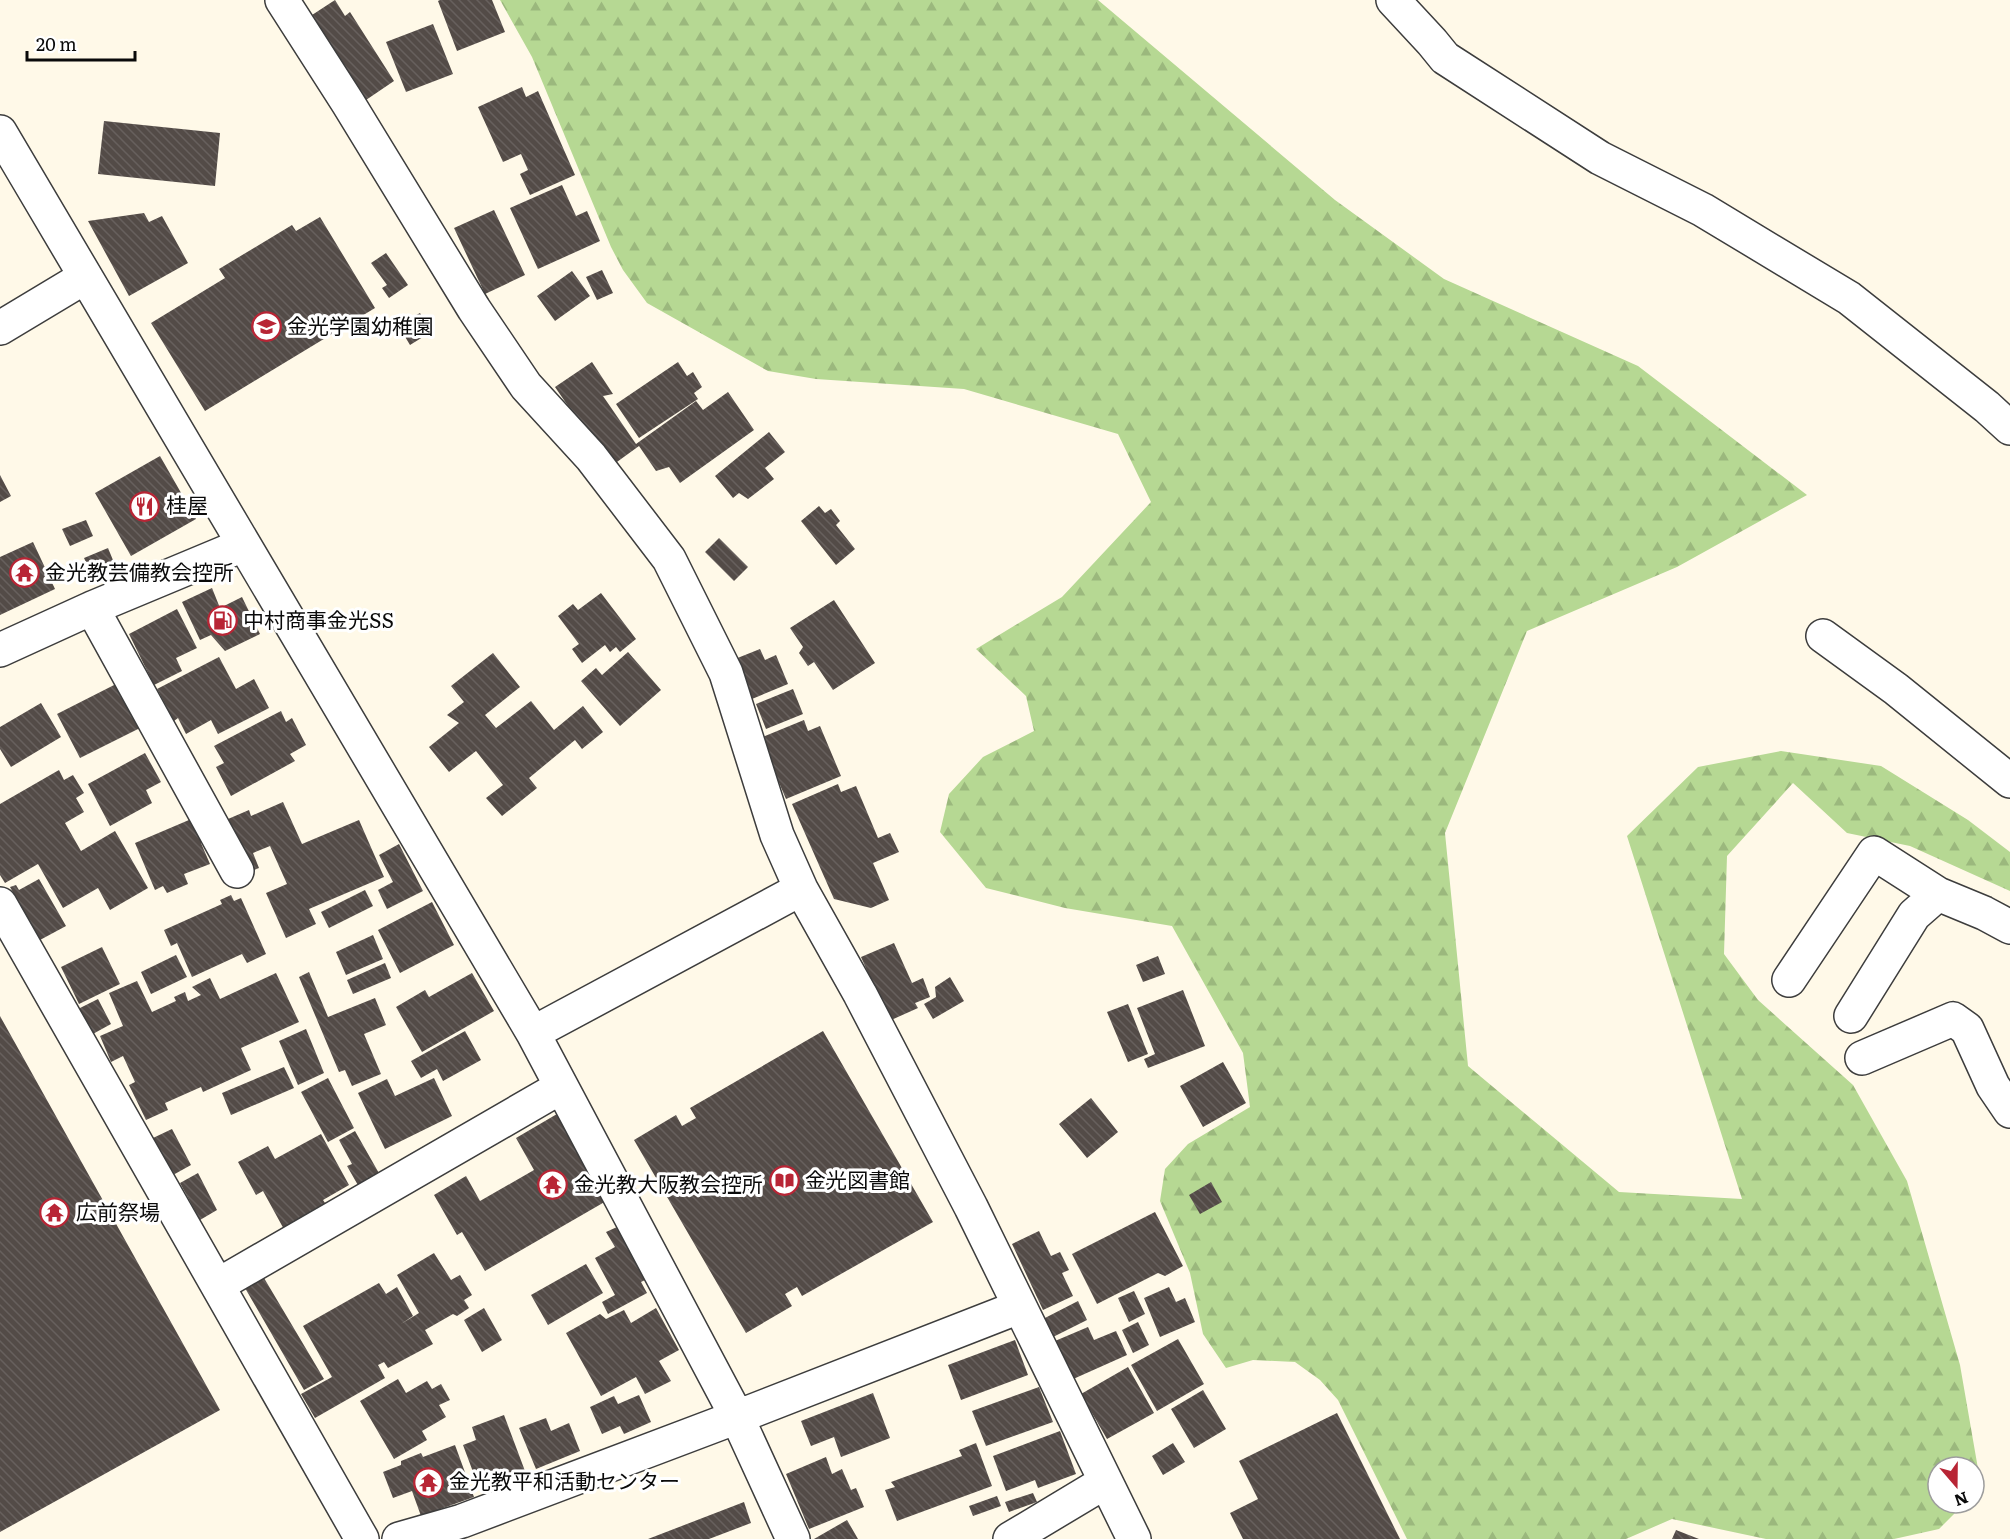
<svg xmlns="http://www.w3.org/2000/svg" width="2010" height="1539" font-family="Literata,'Noto Sans JP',serif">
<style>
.forest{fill:url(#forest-firs)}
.building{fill:url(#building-back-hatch)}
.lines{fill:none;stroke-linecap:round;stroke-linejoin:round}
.minor-casing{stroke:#3d3d3d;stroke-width:36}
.minor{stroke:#fff;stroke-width:33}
.labels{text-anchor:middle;stroke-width:6;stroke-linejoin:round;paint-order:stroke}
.poi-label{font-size:21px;fill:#0a0a0a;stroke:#fff;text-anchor:start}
</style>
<defs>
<pattern id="forest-firs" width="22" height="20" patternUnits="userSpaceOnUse" patternTransform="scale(1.5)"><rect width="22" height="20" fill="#b6d893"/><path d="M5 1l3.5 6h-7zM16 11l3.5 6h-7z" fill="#9bb87d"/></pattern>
<pattern id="building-back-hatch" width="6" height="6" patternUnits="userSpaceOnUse" patternTransform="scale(1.5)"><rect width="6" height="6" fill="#534b47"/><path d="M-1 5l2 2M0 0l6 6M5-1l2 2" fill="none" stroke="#67605d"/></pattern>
</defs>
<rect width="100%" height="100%" fill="#fff9e8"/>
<path class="forest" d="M500 0H1098L1335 200 1444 279 1638 366 1807 495 1677 567 1527 631 1445 833 1468 1066 1619 1192 1742 1199 1627 836 1698 767 1781 751 1881 766 1968 820 2010 852V891L1910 846 1847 833 1793 783 1727 856 1724 954 1758 1000 1853 1085 1907 1181 1960 1365 1981 1486 1974 1494V1467H1938V1503H1965L1939 1529 1894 1539H1766L1672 1519 1626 1539H1407L1338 1400 1320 1380 1295 1362 1253 1360 1226 1368 1203 1334 1190 1273 1160 1201 1165 1169 1188 1144 1250 1107 1243 1053 1172 926 1065 908 986 888 940 832 949 794 983 757 1034 731 1026 696 976 649 1062 597 1151 502 1118 434 964 389 816 379 768 371 647 303 623 270 611 247 532 57Z"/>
<path class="building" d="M335 0 345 16 350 12 394 81 366 100 312 15Z
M440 0H492L505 32 457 51 438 1Z
M433 24 453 74 406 92 386 42Z
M522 87 526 97 538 91 575 175 530 195 520 174 528 170 521 154 503 162 478 107Z
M104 121 220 133 215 186 98 174Z
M562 185 576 216 587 211 600 241 538 269 510 208Z
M494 210 525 275 485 294 454 228Z
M144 213 149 222 162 216 188 263 129 296 88 221Z
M320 217 375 308 205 411 151 323 225 278 219 269 292 225 296 231Z
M386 253 408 285 389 298 382 288 387 285 371 263Z
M602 270 613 293 597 300 586 277Z
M572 271 590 296 555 321 537 296Z
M420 313 431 332 410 345 398 325Z
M592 362 613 394 603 396 636 444 696 401 703 410 728 392 754 430 680 483 669 467 656 471 639 446 610 467 555 387Z
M678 362 687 376 693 372 702 387 694 393 698 399 639 438 616 404Z
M769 432 785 452 765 468 774 479 748 499 739 493 733 498 715 476Z
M160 456 196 519 131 556 95 493Z
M0 475 11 496 0 502Z
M819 506 825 513 831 509 840 521 836 525 855 549 836 565 801 521Z
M86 520 93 536 70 546 62 529Z
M719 538 748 567 734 581 705 552Z
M33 542 55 589 0 615V557Z
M108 548 115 565 92 575 84 558Z
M212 588 220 608 242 597 260 634 225 651 211 635 200 640 182 602Z
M601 593 636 639 620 652 616 647 610 652 605 645 582 663 572 649 579 644 558 616 573 604 578 610Z
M834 600 875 663 833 690 814 662 808 666 799 653 803 647 790 628Z
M177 609 197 648 176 658 182 671 154 685 129 634Z
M760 649 765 660 776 655 788 684 752 699 735 659Z
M628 652 661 690 620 726 581 681 596 668 602 675Z
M493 653 520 687 485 715 496 728 531 701 554 730 583 706 603 732 582 749 575 740 529 778 537 788 502 816 486 798 503 785 476 751 449 772 429 747 459 723 447 715 464 702 451 686Z
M219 657 236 689 254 679 269 708 218 734 211 720 186 734 178 718 174 721 157 689Z
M120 682 142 727 80 758 57 714Z
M793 689 803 714 766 729 756 704Z
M41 703 61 737 11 767 0 749V727Z
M281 711 286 722 292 718 306 745 290 754 295 761 231 796 216 767 224 763 214 746Z
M804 720 808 731 820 726 841 776 786 799 760 738Z
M145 753 161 782 146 790 152 803 110 826 88 784Z
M59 770 64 780 73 775 84 793 76 798 84 812 65 823 81 851 115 831 148 888 110 910 98 888 63 908 38 864 5 883 0 875V804Z
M838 784 841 792 856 786 878 838 890 833 899 852 873 863 889 900 871 908 834 899 792 804Z
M283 802 302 844 359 820 384 877 309 909 316 924 286 938 266 893 287 884 270 846 253 853 259 868 251 871 228 819 249 810 251 816Z
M196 817 206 840 201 843 210 864 184 874 188 884 167 893 163 886 155 890 135 843Z
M399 844 423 891 387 909 378 890 393 882 379 855Z
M39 879 66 926 40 940 10 887 16 885 19 890Z
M365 890 373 906 329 928 321 912Z
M231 895 234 901 241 898 266 954 247 963 242 954 192 977 177 943 171 946 164 930 222 904 220 900Z
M432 902 454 945 400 973 378 930Z
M373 935 383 959 346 975 336 952Z
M894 943 912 983 923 978 930 997 915 1003 918 1008 889 1021 861 957Z
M102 947 120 984 79 1004 61 967Z
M176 955 187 977 151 994 141 972Z
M1158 956 1165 974 1143 982 1136 965Z
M385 963 391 978 353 994 347 980Z
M309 972 328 1017 375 998 386 1025 364 1034 381 1074 352 1086 345 1070 339 1072 299 977Z
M276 973 299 1022 241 1048 251 1070 203 1092 201 1087 165 1103 168 1110 146 1120 129 1085 135 1082 123 1056 111 1062 100 1036 123 1026 109 993 137 981 152 1012 176 1001 174 997 185 992 188 1001 201 995 192 987 210 978 220 999Z
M472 973 494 1011 422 1052 396 1007 425 990 429 997Z
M950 977 964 1001 933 1019 924 1004 936 997 935 987Z
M1183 990 1205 1046 1148 1068 1144 1059 1155 1054 1137 1008Z
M98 999 111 1024 91 1035 78 1009Z
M1128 1004 1148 1054 1128 1062 1107 1012Z
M0 1016 220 1410 0 1532Z
M306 1029 324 1073 298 1085 279 1041Z
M465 1031 481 1060 443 1081 437 1069 421 1078 411 1061Z
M823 1031 933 1222 802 1296 797 1287 785 1294 792 1306 746 1333 634 1140 676 1115 682 1126 696 1118 690 1108Z
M1223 1062 1246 1103 1203 1127 1180 1086Z
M284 1067 294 1088 231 1115 222 1093Z
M328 1078 354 1128 328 1142 301 1092Z
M434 1078 452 1116 385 1149 358 1093 387 1079 395 1096Z
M1091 1098 1118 1132 1087 1158 1059 1124Z
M557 1114 608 1200 485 1271 462 1232 457 1235 434 1195 466 1176 480 1201 534 1170 516 1138Z
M172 1129 191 1165 173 1175 153 1138Z
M355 1131 380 1175 359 1187 347 1166 352 1164 339 1140Z
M321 1134 349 1185 323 1200 329 1209 286 1233 263 1191 256 1195 238 1162 268 1146 275 1159Z
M198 1173 217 1210 200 1220 180 1183Z
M1211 1182 1222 1202 1200 1214 1189 1195Z
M1155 1212 1183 1266 1165 1276 1158 1273 1097 1304 1072 1254Z
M617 1227 645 1280 641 1282 647 1293 608 1314 602 1302 615 1295 595 1258 615 1247 606 1232Z
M1039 1231 1051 1256 1060 1252 1069 1270 1062 1273 1073 1296 1043 1310 1012 1244Z
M434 1253 451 1280 460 1275 472 1295 464 1300 469 1308 457 1316 453 1314 425 1330 433 1344 388 1368 384 1362 378 1365 385 1378 315 1418 301 1394 332 1377 303 1326 379 1283 386 1294 397 1287 413 1316 401 1324 419 1313 397 1275Z
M586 1264 603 1293 548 1325 531 1295Z
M264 1278 324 1379 304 1390 245 1288Z
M1169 1287 1176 1302 1185 1298 1195 1322 1160 1337 1144 1298Z
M1134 1291 1145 1314 1129 1322 1118 1298Z
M1078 1301 1087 1320 1053 1337 1043 1319Z
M484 1308 502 1340 482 1352 464 1320Z
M656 1308 679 1350 659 1361 671 1381 645 1394 636 1377 601 1396 566 1333 600 1314 606 1319 624 1310 631 1323Z
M1138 1322 1149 1345 1133 1353 1122 1330Z
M1088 1327 1094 1340 1116 1331 1127 1355 1071 1380 1055 1341Z
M1178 1339 1204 1384 1157 1411 1131 1365Z
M1015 1340 1028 1375 961 1400 948 1365Z
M1128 1367 1154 1413 1107 1439 1081 1394Z
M398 1379 406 1393 427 1381 432 1389 441 1384 450 1400 439 1405 446 1417 422 1431 427 1440 394 1459 360 1401Z
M1039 1387 1053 1422 986 1446 972 1411Z
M1203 1390 1226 1429 1194 1448 1171 1409Z
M873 1393 890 1438 841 1457 834 1437 811 1446 801 1421Z
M639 1395 651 1422 624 1434 620 1426 602 1434 590 1407 614 1396 618 1404Z
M1337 1413 1400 1539H1243L1230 1513 1258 1499 1239 1461Z
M504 1415 525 1471 479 1488 463 1445 476 1440 472 1427Z
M546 1418 551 1431 569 1423 580 1451 536 1469 519 1428Z
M1060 1431 1076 1474 1038 1488 1035 1480 1006 1491 993 1456Z
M976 1443 992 1486 897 1521 885 1490 895 1487 891 1482 962 1456 959 1450Z
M1173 1443 1185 1462 1163 1475 1152 1456Z
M455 1445 474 1497 421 1516 412 1491 393 1498 383 1472 401 1465V1461L421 1453 423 1457Z
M826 1457 832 1474 842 1469 851 1490 856 1488 864 1507 809 1529 786 1474Z
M1033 1493 1037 1502 1009 1512 1005 1502Z
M997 1496 1001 1506 973 1516 969 1506Z
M744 1502 751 1523 709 1539H648Z
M847 1520 858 1539H814Z
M1676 1530 1699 1539H1672Z"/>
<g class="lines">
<defs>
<path id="minor" d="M282 0 348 103 474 309 526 386 591 457 669 559 726 673 777 835 801 889 860 994 971 1207 1134 1539
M1393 0 1432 42 1445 58 1600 158 1703 210 1849 298 1987 407 2010 428
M0 132 533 1033 737 1417 793 1539
M0 328 85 277
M92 608 237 871
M1823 636 1896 689 2010 781
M0 650 92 608 243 545
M0 904 362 1539
M1789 980 1874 853 1938 894 1984 913 2010 927
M1851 1016 1914 915 1938 894
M533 1033 801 889
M1862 1058 1953 1019 1967 1029 1993 1086 2010 1111
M218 1285 561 1087
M399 1539 462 1521 737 1417 1019 1307
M1010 1539 1105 1482"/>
</defs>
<use href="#minor" class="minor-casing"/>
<use href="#minor" class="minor"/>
</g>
<defs>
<symbol id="school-ring" viewBox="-11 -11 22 22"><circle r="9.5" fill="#fff" stroke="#b82535" stroke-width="1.5"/><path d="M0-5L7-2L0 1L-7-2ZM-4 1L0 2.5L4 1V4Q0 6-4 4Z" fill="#b82535"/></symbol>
<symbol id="restaurant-ring" viewBox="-11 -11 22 22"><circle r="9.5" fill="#fff" stroke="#b82535" stroke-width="1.5"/><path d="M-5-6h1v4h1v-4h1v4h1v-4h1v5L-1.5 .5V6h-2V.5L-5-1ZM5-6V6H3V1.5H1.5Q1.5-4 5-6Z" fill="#b82535"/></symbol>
<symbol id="temple-ring" viewBox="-11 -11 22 22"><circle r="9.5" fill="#fff" stroke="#b82535" stroke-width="1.5"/><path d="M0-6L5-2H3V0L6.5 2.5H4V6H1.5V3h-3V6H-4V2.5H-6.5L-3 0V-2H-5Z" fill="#b82535"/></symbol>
<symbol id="fuel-ring" viewBox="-11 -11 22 22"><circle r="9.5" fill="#fff" stroke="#b82535" stroke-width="1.5"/><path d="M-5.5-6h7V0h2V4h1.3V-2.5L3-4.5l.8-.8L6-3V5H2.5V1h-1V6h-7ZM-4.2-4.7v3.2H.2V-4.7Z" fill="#b82535"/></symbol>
<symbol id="library-ring" viewBox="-11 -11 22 22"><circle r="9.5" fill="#fff" stroke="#b82535" stroke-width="1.5"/><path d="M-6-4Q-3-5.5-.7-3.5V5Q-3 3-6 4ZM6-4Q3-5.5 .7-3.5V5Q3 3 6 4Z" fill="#b82535"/></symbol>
</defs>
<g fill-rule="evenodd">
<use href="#school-ring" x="250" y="310" width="33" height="33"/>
<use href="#restaurant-ring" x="128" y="490" width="33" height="33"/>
<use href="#temple-ring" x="8" y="556" width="33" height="33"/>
<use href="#fuel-ring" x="206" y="604" width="33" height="33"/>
<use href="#library-ring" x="768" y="1164" width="33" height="33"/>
<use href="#temple-ring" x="536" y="1168" width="33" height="33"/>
<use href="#temple-ring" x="38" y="1196" width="33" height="33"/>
<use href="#temple-ring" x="412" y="1466" width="33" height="33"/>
</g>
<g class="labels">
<g class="poi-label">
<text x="287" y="334">金光学園幼稚園</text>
<text x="166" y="513">桂屋</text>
<text x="45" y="580">金光教芸備教会控所</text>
<text x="243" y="628">中村商事金光SS</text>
<text x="805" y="1188">金光図書館</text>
<text x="574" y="1192">金光教大阪教会控所</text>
<text x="76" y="1220">広前祭場</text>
<text x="449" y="1489">金光教平和活動センター</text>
</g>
</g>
<g transform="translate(1956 1485) rotate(160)"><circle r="28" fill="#ffffff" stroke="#9d9d9d" stroke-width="1.5"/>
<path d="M0-4.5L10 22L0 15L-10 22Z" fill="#b82535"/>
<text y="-9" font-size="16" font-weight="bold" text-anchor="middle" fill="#0a0a0a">N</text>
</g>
<path d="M27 51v9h108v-9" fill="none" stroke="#0a0a0a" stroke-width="3"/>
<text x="36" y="51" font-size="18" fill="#0a0a0a" stroke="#ffffff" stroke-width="4.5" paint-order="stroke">20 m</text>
</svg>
